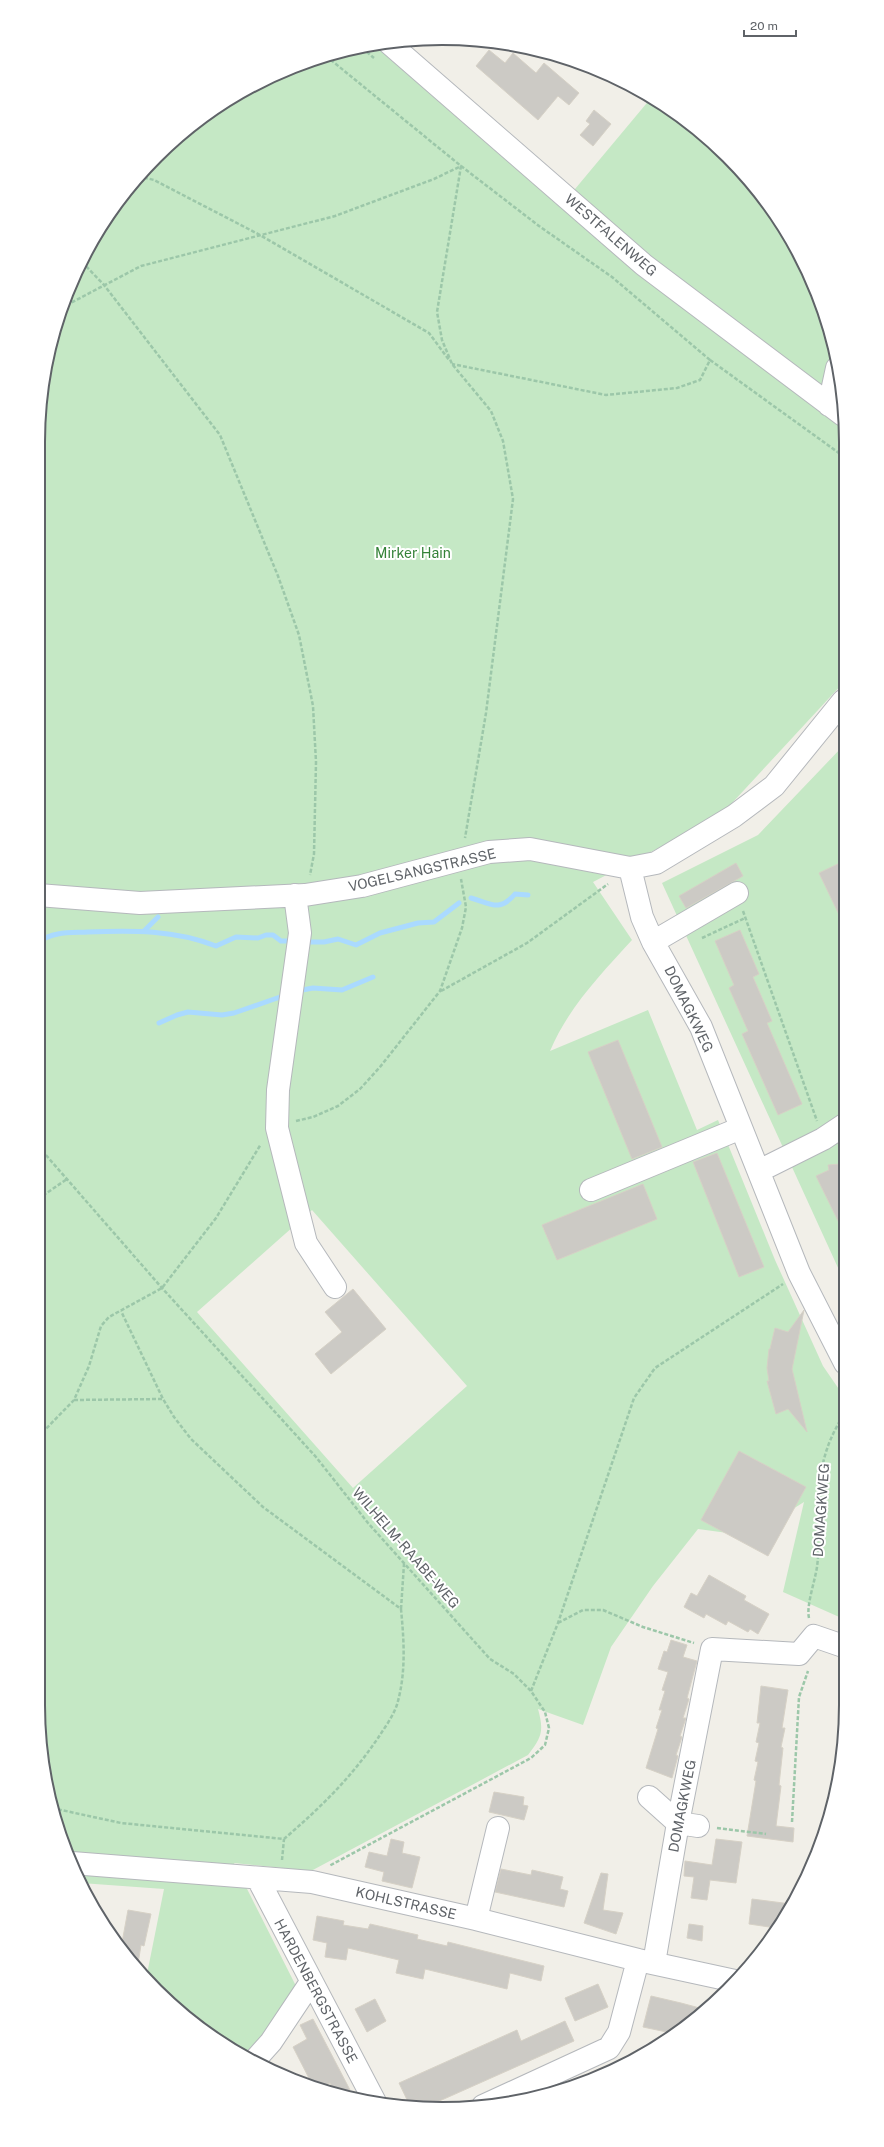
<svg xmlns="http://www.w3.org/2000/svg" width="884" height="2147" font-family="'Public Sans',sans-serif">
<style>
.green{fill:#c5e8c5;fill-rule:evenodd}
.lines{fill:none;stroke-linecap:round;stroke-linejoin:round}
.stream{stroke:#aadaff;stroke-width:5}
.building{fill:#cccac5;stroke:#d6d1c6}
.minor-casing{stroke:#b5b8bc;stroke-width:24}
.path{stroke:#9cc7a9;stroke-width:2.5;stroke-dasharray:4 2;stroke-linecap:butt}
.minor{stroke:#fff;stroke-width:22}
.labels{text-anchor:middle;stroke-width:4;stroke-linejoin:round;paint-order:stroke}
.street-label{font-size:14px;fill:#5f6368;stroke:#fff}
.park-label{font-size:14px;fill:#348238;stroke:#fff}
.rim{fill:none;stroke:#5f6368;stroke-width:2}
</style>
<rect width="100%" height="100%" fill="#f1efe8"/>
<path class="green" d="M375 46 560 207 651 98 666 106 746 176 792 240 815 287 843 389V683L720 816 593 882 632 940C601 974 568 1008 550 1051L648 1010 697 1130 718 1120 775 1260 823 1366 845 1398 846 1620 783 1592 804 1502 750 1536 698 1529 653 1586 611 1647 583 1725 538 1709C544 1731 542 1737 528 1755L311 1871 234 1863 298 1990 250 2059 240 2055 176 2009 146 1979 164 1889 81 1883 60 1835 46 1784 38 1705V442L41 389 59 312 92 240 138 176 196 122 263 80 337 52ZM312 1210 467 1386 353 1488 197 1312Z
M843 746 845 1283 662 883 758 835Z"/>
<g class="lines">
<path class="stream" d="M471 898C490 903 499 913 515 894L528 895
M144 931 158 917
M38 942C54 931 71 933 88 932 132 930 175 930 216 946L236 937 258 938 266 935H273L281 941H291
M307 942H324L338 939 356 945 380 933 418 923 434 922 459 903
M297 991 313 988 342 990 373 977
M159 1023 177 1015 188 1012 222 1015 234 1013 283 996"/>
</g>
<path class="building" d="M489 50 505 63 513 53 536 73 544 63 579 93 569 105 558 96 538 120 476 66Z
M594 110 611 124 593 146 580 135 590 124 586 121Z
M844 861V925L819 873Z
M736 863 743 876 686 908 679 896Z
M740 930 759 974 753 977 772 1021 767 1023 802 1104 778 1115 742 1034 748 1031 729 988 734 985 715 941Z
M618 1040 662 1147 632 1159 588 1052Z
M717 1153 764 1267 739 1277 693 1162Z
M840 1164 845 1173V1235L816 1176 829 1170 828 1165Z
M643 1184 657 1219 557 1260 542 1225Z
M353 1289 386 1329 331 1374 315 1354 342 1332 325 1312Z
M804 1310 792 1369 807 1432 788 1409 776 1414 767 1381H769L767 1368 769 1349H770L775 1328 788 1332Z
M739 1451 806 1487 768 1556 701 1520Z
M709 1575 746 1596 744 1600 769 1614 758 1634 750 1629 748 1632 728 1621 726 1625 706 1614 704 1618 684 1607 691 1593 697 1596Z
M671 1640 687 1645 683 1657 697 1661 687 1698 689 1699 683 1718H686L680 1736 682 1737 676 1755 678 1756 672 1778 646 1768 658 1729 656 1728 662 1710H659L665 1691 662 1690 668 1672 658 1669 664 1651 667 1652Z
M761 1686 788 1690 782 1728H785L781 1747 783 1748 779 1785 781 1786 776 1826 794 1828 793 1842 747 1836 756 1781 754 1780 758 1762 755 1761 759 1743 756 1742 760 1723H757Z
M494 1792 524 1797 523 1805 528 1806 524 1820 489 1812Z
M391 1839 404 1842 402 1853 420 1857 412 1888 382 1881 384 1872 365 1867 369 1852 387 1856Z
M716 1839 742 1842 736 1883 710 1880 707 1900 691 1898 694 1877 684 1876 685 1861 712 1865Z
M501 1869 531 1875 532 1870 563 1877 560 1889 568 1891 564 1907 495 1892Z
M601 1873 608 1874 603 1910 623 1913 616 1934 584 1923Z
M752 1899 791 1904 776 1928 749 1924Z
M128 1910 151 1914 144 1946 141 1945 137 1970 121 1948Z
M317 1916 344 1921 343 1925 368 1929 370 1924 418 1935 417 1939 447 1946 448 1942 544 1966 541 1981 510 1973 507 1989 425 1969 423 1979 396 1973 399 1960 348 1948 346 1960 325 1957 327 1943 313 1940Z
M689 1924 703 1926 702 1941 687 1938Z
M598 1984 608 2007 575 2021 565 1998Z
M651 1996 681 2003 707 2010 676 2034 643 2027Z
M375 1999 386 2021 367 2032 355 2009Z
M313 2019 350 2090 341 2094 335 2093 330 2083 318 2089 314 2088 293 2047 307 2039 300 2025Z
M565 2021 574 2041 426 2107 410 2106 399 2083 517 2030 521 2041Z"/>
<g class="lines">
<defs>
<path id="minor" d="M389 43 644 265 843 415
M829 405 837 368
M630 868 642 917 653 942 701 1027 799 1273 845 1363
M38 895 140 903 305 895 362 886 489 852 530 849 630 868 656 863 734 816 774 786 843 701
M295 895 300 933 278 1090 277 1128 306 1243 335 1287
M653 942 737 893
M759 1171 823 1139 844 1125
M591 1190 741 1128
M649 1797 678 1823 698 1826
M72 1863 312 1882 476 1919 638 1960 735 1981
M258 1879 375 2102
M476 1919 498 1828
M654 1963 678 1823 712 1649 799 1654 814 1636 846 1647
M254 2061 271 2042 311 1982
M483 2106 609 2048 619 2032 638 1960"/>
</defs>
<use href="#minor" class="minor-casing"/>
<path class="path" d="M362 48 374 58
M326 56 461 166 539 226 612 277 710 360 700 380 677 388 606 395 452 364
M138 176 154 180 260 235 429 333 449 360
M82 262 104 285 220 435 278 576 299 635 313 706 316 762 314 854 310 875
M61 308 141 266 335 216 434 179 461 166 437 312 442 340 452 364 491 411 503 441 513 499 486 713 465 838
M710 360 843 456
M842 839 844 841
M743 911 817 1121
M702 938 745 918
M441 991 527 943 608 884
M296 1121 313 1117 338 1106 360 1089 380 1067 440 991 462 928 466 907 461 879
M38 1146 162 1288 316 1457 368 1523 490 1659 514 1674 531 1691 545 1712 549 1728 545 1745 531 1758 329 1866
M38 1199 67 1179
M74 1400 163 1399
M38 1437 74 1400 89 1366 101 1326 109 1317 162 1288 216 1218 261 1144
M401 1609 404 1564
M809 1618C806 1606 815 1581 817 1567 822 1529 814 1486 827 1449 831 1436 839 1423 845 1411
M558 1623 583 1610H603L643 1627 694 1643
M531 1691 558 1623 634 1398 655 1368 783 1284
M52 1808 121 1823 284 1839C321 1807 350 1779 378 1738 385 1727 395 1714 398 1701 406 1671 404 1640 401 1609L263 1507 191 1439 174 1417 163 1399 121 1311
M792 1822 799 1697 808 1671
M717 1828 766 1834
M282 1860 284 1839"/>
<use href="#minor" class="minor"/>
</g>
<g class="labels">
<g class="street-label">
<text transform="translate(611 235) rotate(41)" y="5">WESTFALENWEG</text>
<text transform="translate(422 870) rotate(-13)" y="5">VOGELSANGSTRASSE</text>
<text transform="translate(689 1009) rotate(64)" y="5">DOMAGKWEG</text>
<text transform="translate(821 1510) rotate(-86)" y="5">DOMAGKWEG</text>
<text transform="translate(406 1548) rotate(49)" y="5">WILHELM-RAABE-WEG</text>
<text transform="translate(682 1806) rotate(-79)" y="5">DOMAGKWEG</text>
<text transform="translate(406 1903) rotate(13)" y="5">KOHLSTRASSE</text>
<text transform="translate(316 1991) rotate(62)" y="5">HARDENBERGSTRASSE</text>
</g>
<g class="park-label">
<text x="413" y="558">Mirker Hain</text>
</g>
</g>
<path d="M0 0H884V2147H0ZM442 45H442A397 397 0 0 1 839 442V1705A397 397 0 0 1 442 2102H442A397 397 0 0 1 45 1705V442A397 397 0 0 1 442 45Z" fill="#fff" fill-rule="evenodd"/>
<path class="rim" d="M442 45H442A397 397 0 0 1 839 442V1705A397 397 0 0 1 442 2102H442A397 397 0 0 1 45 1705V442A397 397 0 0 1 442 45Z"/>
<path d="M744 30v6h52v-6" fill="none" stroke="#5f6368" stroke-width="2"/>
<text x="750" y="30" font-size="12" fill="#5f6368" stroke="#ffffff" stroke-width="3" paint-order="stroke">20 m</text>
</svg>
